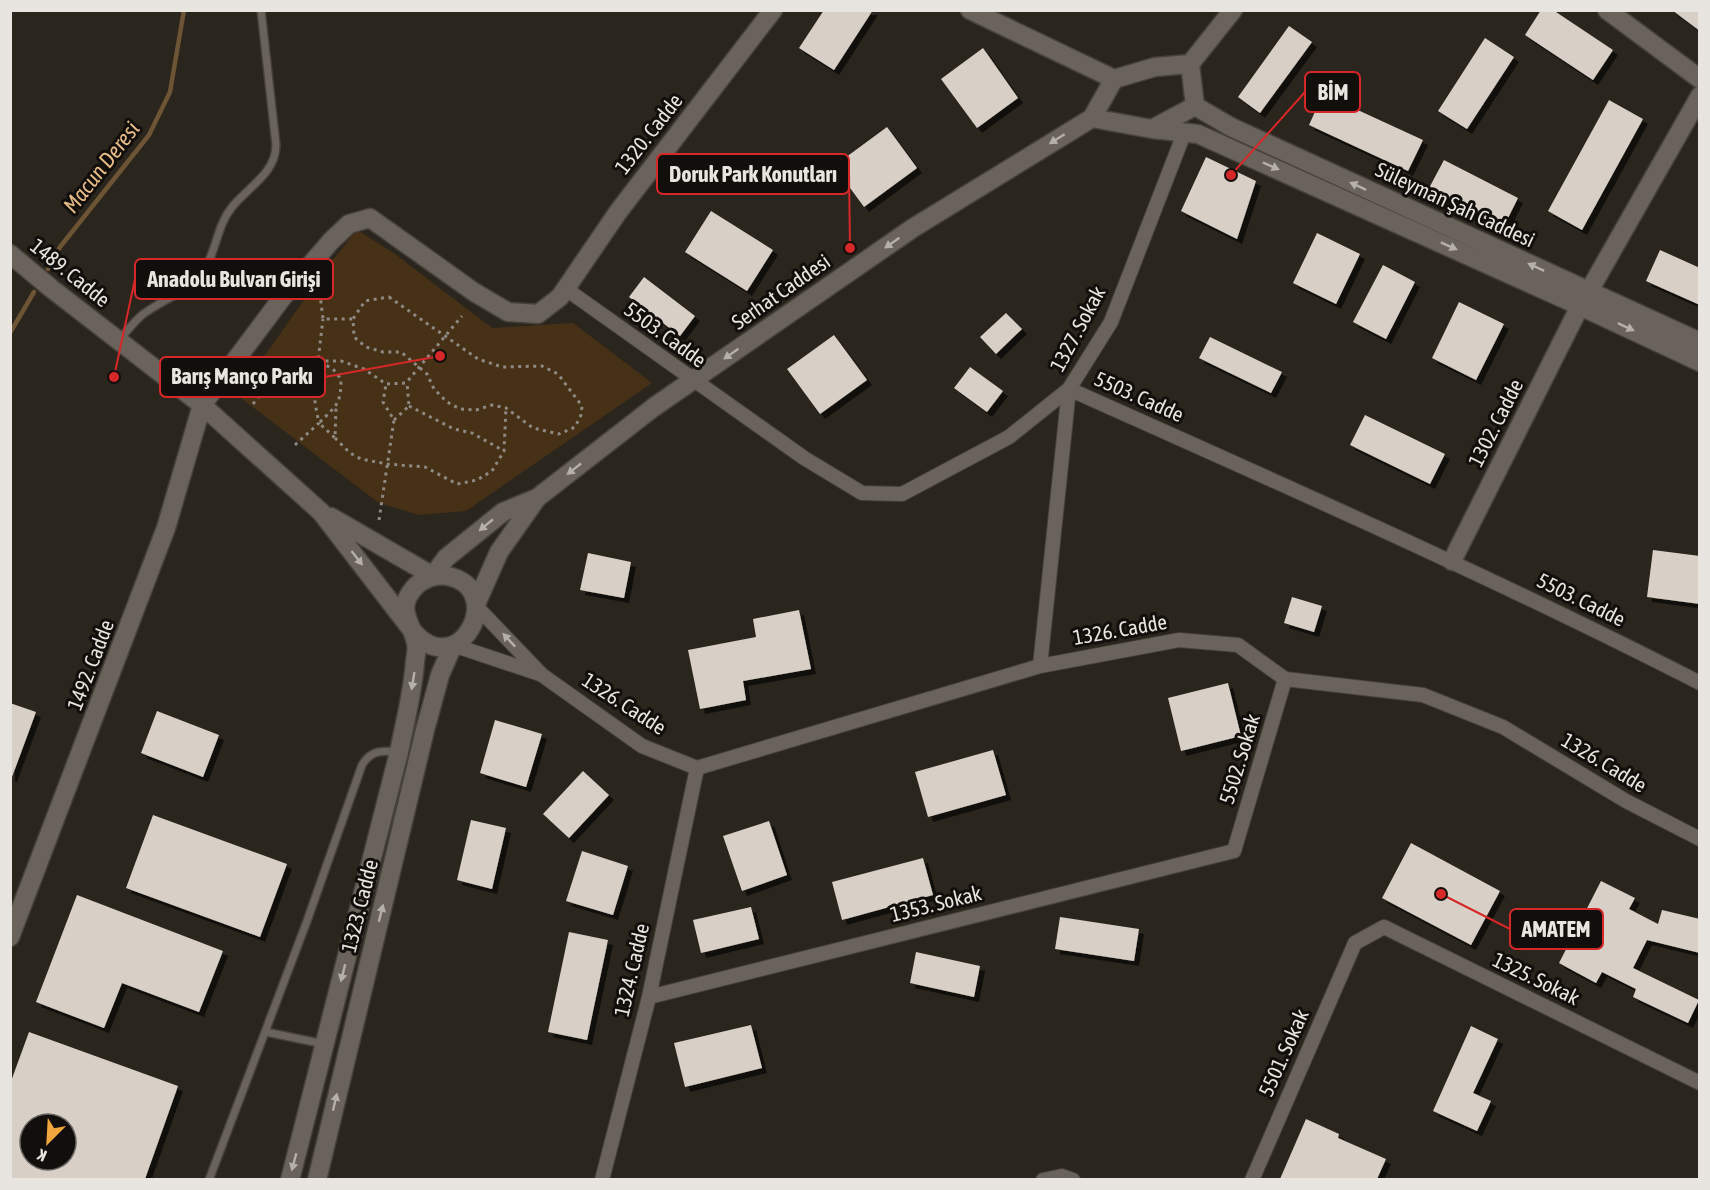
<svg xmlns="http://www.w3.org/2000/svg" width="1710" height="1190" font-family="'Asap Condensed',sans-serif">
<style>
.green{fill:#463116}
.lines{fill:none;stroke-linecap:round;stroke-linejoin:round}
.stream{stroke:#6d5435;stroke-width:4.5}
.building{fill:#d8d0c6;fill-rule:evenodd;filter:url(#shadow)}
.lane-casing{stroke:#46413b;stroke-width:10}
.street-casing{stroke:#46413b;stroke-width:16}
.secondary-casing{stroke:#46413b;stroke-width:21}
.path{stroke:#8e8983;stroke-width:3;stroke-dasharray:3 4.5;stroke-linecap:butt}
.lane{stroke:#6a635b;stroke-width:7}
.street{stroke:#6a635b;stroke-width:14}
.secondary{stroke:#6a635b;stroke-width:18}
.oneway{fill:#b6b0aa}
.labels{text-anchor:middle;stroke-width:6;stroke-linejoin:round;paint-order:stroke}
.street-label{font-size:21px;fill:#e8e4df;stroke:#110e0b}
.water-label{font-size:22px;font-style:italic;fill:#e9bd87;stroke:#110e0b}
.leader{fill:none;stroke:#d62828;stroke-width:2}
.callout-dot{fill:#d62828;stroke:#110e0b;stroke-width:2}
.callout{fill:#110e0b;stroke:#d62828;stroke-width:2}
.callout-label{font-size:22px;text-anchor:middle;font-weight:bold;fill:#e8e4df}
</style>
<defs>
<filter id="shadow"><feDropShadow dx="5" dy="5" stdDeviation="0" flood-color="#0009"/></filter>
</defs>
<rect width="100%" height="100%" fill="#2a251d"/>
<path class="green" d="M357 230 395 254 492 328 573 323 652 383 466 511 419 515 379 503 237 395 330 263Z"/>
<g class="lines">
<path class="stream" d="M48 269 60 247 149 135 170 92 184 10
M10 333 34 292"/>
</g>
<path class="building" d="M824 10H873L834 70 799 48Z
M1541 10H1553L1613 50 1593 80 1525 35Z
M1672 10H1700V31Z
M1289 26 1312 42 1260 113 1238 97Z
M1485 38 1514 57 1467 129 1438 111Z
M983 48 1018 98 977 128 941 79Z
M1323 94 1423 140 1408 171 1309 125Z
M1609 100 1643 119 1582 230 1548 211Z
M887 127 917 168 864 207 834 166Z
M1206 157 1256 181 1237 239 1181 211Z
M1444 160 1518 198 1503 228 1428 190Z
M711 211 773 250 747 291 685 252Z
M1317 233 1360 254 1336 304 1293 283Z
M1660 250 1700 268V305L1646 281Z
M1383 265 1415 282 1386 339 1353 322Z
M644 277 695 316 680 336 629 297Z
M1459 302 1504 324 1476 380 1432 358Z
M1006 313 1022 329 996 354 980 337Z
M834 335 867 380 820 414 787 369Z
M1210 337 1282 372 1271 393 1199 358Z
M970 367 1003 391 987 412 954 388Z
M1365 415 1445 454 1430 484 1350 445Z
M1653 550 1700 556V604L1647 597Z
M588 553 631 562 624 598 580 590Z
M1292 597 1322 606 1314 632 1284 623Z
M799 610 811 669 743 681 746 700 700 709 688 650 756 637 753 619Z
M1228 683 1241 736 1181 751 1168 698Z
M10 703 36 712 12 777 10 776Z
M157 711 219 735 203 777 141 753Z
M495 720 542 734 526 787 480 773Z
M993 750 1006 795 928 817 915 772Z
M583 771 609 795 569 838 543 814Z
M153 815 287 864 260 937 126 888Z
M471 820 506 828 492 889 457 880Z
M769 821 787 875 742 891 723 836Z
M1411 843 1500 891 1471 945 1382 898Z
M582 851 628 866 613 915 566 901Z
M923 858 933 895 842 920 832 882Z
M1601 881 1635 898 1629 909 1658 924 1662 910 1700 919V953L1647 940 1633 968 1699 1000 1688 1023 1633 997 1636 989 1602 972 1596 983 1559 963Z
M77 895 223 951 199 1012 122 983 104 1028 36 1002Z
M751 907 759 939 701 953 693 920Z
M1060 917 1139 929 1134 961 1055 949Z
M569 932 608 940 587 1040 548 1032Z
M916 952 980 966 974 997 910 983Z
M751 1025 762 1068 685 1087 674 1043Z
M1471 1026 1498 1039 1473 1093 1491 1101 1477 1131 1433 1111Z
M29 1032 178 1086 145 1179H10V1084ZM30 1124H66V1160H30Z
M1306 1119 1339 1134 1338 1138 1386 1159 1377 1179H1280Z"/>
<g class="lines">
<defs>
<path id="lane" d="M120 339C127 331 134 322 142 315 160 301 183 294 199 276 217 256 215 228 232 207 248 187 276 173 276 145L261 10
M266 1032 324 1044
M209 1180 307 921 362 765C371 750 383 750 399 752"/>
<path id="street" d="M566 289 804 458 862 493 902 494 1009 437 1069 389
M1069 389C1281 484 1493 577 1700 683
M476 606 542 675 642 746 697 768 1040 666 1179 640 1238 645 1285 679 1423 695 1503 727 1626 801 1700 839
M453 645 540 674
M1040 666 1069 389 1111 322 1185 131
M649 997 1234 851 1285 679
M602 1180 649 997 697 768
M1043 1180 1062 1176 1073 1180
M1252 1180 1355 943 1384 927 1700 1083"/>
<path id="secondary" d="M970 10 1114 79
M1607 10 1700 79
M1195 106 1231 127 1700 342
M1195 106 1190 64 1233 10
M1092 118 1152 129 1198 134 1580 306 1700 362
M1152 129 1195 106
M10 254 52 289 202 405 321 512 408 625C456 692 511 588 447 576 435 574 422 579 414 588 395 610 412 622 416 643 417 648 416 656 415 661 413 692 405 722 399 752L290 1180
M1589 291 1700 96
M331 517 433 576
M1452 561 1580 306
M433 576 446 558 503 512 537 498
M476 604 499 552 537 498 654 407 913 228 1092 118 1114 79 1155 67 1190 64
M10 937 166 528 202 405 282 298 331 241 349 224 370 218 474 292 508 312 538 314 560 297 618 212 773 10
M317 1180 425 730 440 675 453 645"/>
</defs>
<use href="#lane" class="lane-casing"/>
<use href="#street" class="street-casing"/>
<use href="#secondary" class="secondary-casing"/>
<path class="path" d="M318 278 323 319H353
M389 297 478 359 502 367 542 366 558 374 582 406 581 415 575 427 559 434 533 428 506 408 492 405 476 410 460 409 447 402 434 389 427 374 401 352H383L366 347 354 337 353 319 365 301Z
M318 361H341L364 369 386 384 406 383 462 316
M320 362 333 369 341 379C341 404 337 405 319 423L335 438 336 407
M253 404 260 395 294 368 318 361 323 319
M409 406 454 429 472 433 504 451
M394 420 409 406 407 383
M335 438 350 453 361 459 387 464 425 467 457 484 477 480 492 471 504 451 506 408
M295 445 319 423C314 400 311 383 318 361
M379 520 394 420 383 402 386 384"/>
<use href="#lane" class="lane"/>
<use href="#street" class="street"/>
<use href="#secondary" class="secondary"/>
</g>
<defs><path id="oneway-solid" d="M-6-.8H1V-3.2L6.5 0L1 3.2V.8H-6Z" transform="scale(1.5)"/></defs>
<g class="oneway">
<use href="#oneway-solid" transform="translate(1057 139) rotate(148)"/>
<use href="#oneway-solid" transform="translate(1271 166) rotate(24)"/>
<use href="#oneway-solid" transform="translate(1358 186) rotate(-155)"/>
<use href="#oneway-solid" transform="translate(892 243) rotate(145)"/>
<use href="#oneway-solid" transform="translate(1449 246) rotate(24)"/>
<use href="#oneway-solid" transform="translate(1536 267) rotate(-155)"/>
<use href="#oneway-solid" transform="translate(1626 327) rotate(25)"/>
<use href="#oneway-solid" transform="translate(731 354) rotate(145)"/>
<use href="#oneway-solid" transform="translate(574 469) rotate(142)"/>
<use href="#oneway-solid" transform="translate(486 525) rotate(141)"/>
<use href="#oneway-solid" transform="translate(357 558) rotate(52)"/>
<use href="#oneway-solid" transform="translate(509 640) rotate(-133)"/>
<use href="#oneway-solid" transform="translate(413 681) rotate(99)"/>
<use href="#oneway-solid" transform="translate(381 913) rotate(-76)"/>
<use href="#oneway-solid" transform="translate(343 973) rotate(104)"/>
<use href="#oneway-solid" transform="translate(335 1102) rotate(-77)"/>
<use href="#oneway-solid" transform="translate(294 1162) rotate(105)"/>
</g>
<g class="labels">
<g class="street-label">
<text transform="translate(649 134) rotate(-52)" y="7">1320. Cadde</text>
<text transform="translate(1455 205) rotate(25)" y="7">Süleyman Şah Caddesi</text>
<text transform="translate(70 273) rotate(39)" y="7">1489. Cadde</text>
<text transform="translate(781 292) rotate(-35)" y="7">Serhat Caddesi</text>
<text transform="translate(1078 329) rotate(-62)" y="7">1327. Sokak</text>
<text transform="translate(665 335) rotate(36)" y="7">5503. Cadde</text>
<text transform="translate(1139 397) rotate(24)" y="7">5503. Cadde</text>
<text transform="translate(1496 423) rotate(-63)" y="7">1302. Cadde</text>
<text transform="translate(1581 600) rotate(26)" y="7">5503. Cadde</text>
<text transform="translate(1120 630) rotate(-10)" y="7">1326. Cadde</text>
<text transform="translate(91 665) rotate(-69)" y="7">1492. Cadde</text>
<text transform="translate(624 704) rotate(33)" y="7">1326. Cadde</text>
<text transform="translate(1240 759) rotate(-73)" y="7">5502. Sokak</text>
<text transform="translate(1604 763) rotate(31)" y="7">1326. Cadde</text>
<text transform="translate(936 904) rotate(-14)" y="7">1353. Sokak</text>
<text transform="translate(360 906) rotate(-76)" y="7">1323. Cadde</text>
<text transform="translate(632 970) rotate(-77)" y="7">1324. Cadde</text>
<text transform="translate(1536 979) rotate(26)" y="7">1325. Sokak</text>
<text transform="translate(1284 1053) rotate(-66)" y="7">5501. Sokak</text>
</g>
<g class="water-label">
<text transform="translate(101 167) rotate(-52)" y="8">Macun Deresi</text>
</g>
</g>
<path class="leader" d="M1231 175L1305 92M850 248L849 174M114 377L135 279M440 356L325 377M1441 894L1510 929"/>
<g class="callout-dot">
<circle cx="1231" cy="175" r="6"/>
<circle cx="850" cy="248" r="6"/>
<circle cx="114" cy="377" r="6"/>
<circle cx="440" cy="356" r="6"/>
<circle cx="1441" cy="894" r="6"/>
</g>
<g class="callout">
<rect x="1305" y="72" width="55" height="40" rx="6"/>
<rect x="657" y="154" width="192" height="40" rx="6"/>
<rect x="135" y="259" width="198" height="40" rx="6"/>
<rect x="160" y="357" width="165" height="40" rx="6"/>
<rect x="1510" y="909" width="93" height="40" rx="6"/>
</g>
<g class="callout-label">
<text x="1333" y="100">BİM</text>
<text x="753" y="182">Doruk Park Konutları</text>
<text x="234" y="287">Anadolu Bulvarı Girişi</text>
<text x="242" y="384">Barış Manço Parkı</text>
<text x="1556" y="937">AMATEM</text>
</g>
<rect width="1710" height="1190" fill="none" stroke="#e8e4df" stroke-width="24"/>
<g transform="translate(48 1142) rotate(204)"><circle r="28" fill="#110e0b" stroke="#676460" stroke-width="1.5"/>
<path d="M0-4.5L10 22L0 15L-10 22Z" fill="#efa73d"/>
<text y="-9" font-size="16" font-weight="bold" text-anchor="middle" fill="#e8e4df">K</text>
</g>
</svg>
